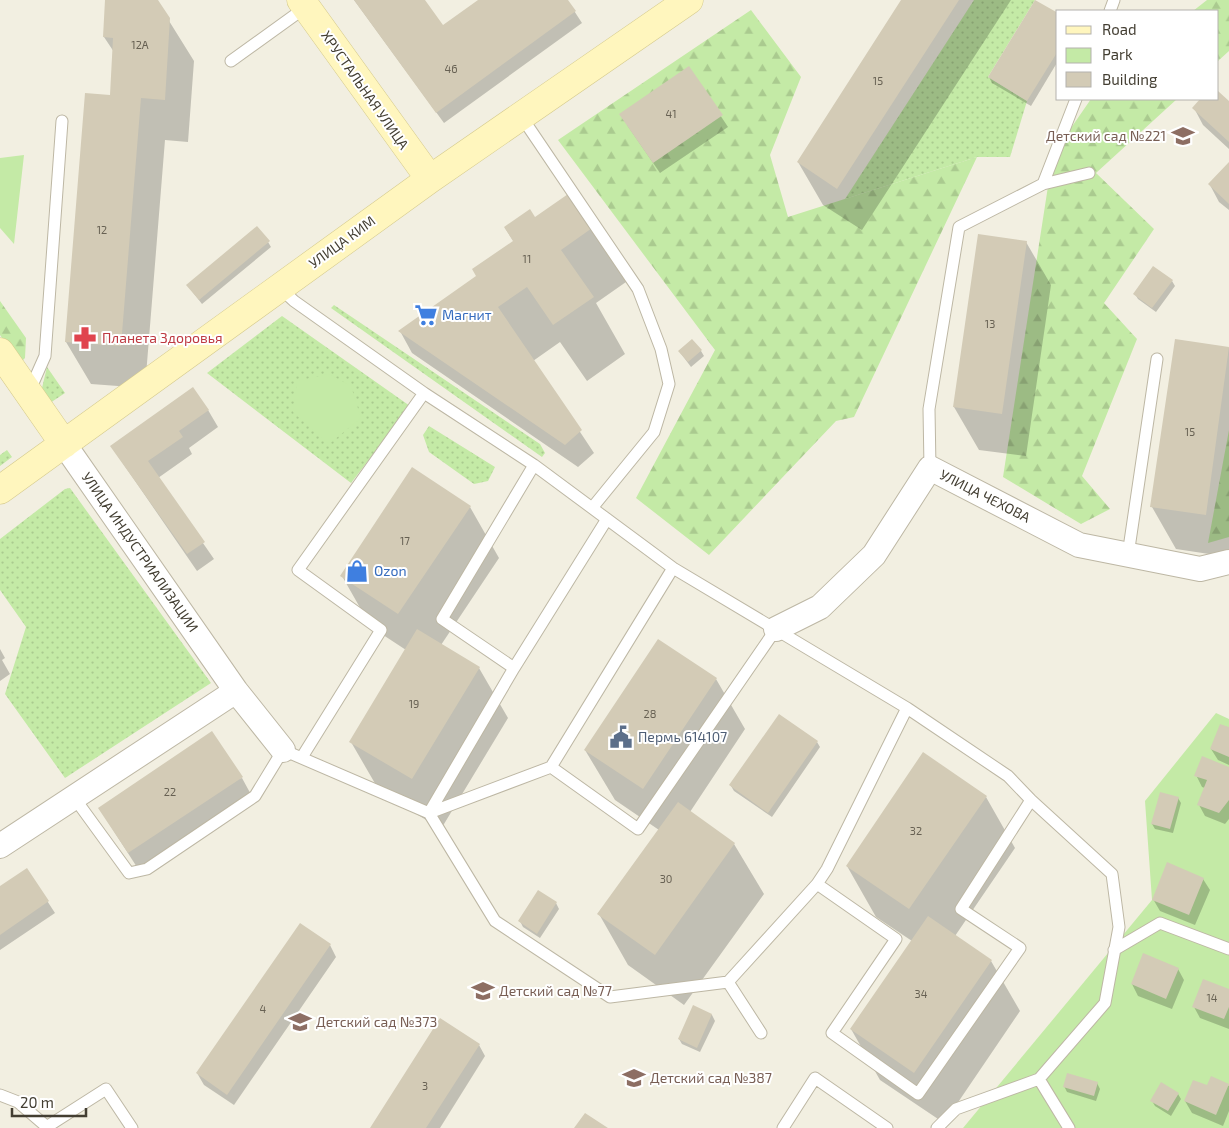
<svg xmlns="http://www.w3.org/2000/svg" width="1229" height="1128" font-family="'Exo 2',sans-serif">
<style>
.grass{fill:url(#grass-dots)}
.forest{fill:url(#forest-firs)}
.green{fill:#c4eaa6}
.shadow{fill:#0003}
.building{fill:#d3cbb6}
.lines{fill:none;stroke-linecap:round;stroke-linejoin:round}
.lane-casing{stroke:#bdb7a4;stroke-width:13}
.street-casing{stroke:#bdb7a4;stroke-width:26}
.secondary-casing{stroke:#d5ca8c;stroke-width:29}
.lane{stroke:#fff;stroke-width:11}
.street{stroke:#fff;stroke-width:24}
.secondary{stroke:#fff6be;stroke-width:28}
.labels{text-anchor:middle;stroke-width:4;stroke-linejoin:round;paint-order:stroke}
.number-label{font-size:11px;fill:#676153}
.street-label{font-size:14px;fill:#433e32;stroke:#fff}
.education-label{font-size:14px;fill:#785e54;stroke:#fff;text-anchor:start}
.shop-label{font-size:14px;fill:#366cbe;stroke:#fff;text-anchor:start}
.health-label{font-size:14px;fill:#be3a42;stroke:#fff;text-anchor:start}
.service-label{font-size:14px;fill:#4e5e75;stroke:#fff;text-anchor:start}
</style>
<defs>
<pattern id="grass-dots" width="8" height="8" patternUnits="userSpaceOnUse" patternTransform="scale(1.25)"><rect width="8" height="8" fill="#c4eaa6"/><path d="M2 2h.1M6 6h.1" fill="none" stroke="#aaca8f" stroke-width="1.8" stroke-linecap="round"/></pattern>
<pattern id="forest-firs" width="22" height="20" patternUnits="userSpaceOnUse" patternTransform="scale(1.25)"><rect width="22" height="20" fill="#c4eaa6"/><path d="M5 1l3.5 6h-7zM16 11l3.5 6h-7z" fill="#aaca8f"/></pattern>
</defs>
<rect width="100%" height="100%" fill="#f2efe1"/>
<path class="grass" d="M974 0H1035L988 77 1027 101 1010 157H977L845 199Z
M334 305 540 444 545 453 542 457 331 308Z
M282 316 410 406 351 483 207 373Z
M47 367 65 393 50 403 42 388Z
M429 426 495 467 488 481 474 484 429 452 423 435Z
M7 450 12 457 0 466V455Z
M70 488 211 683 65 778 5 694 26 627 0 590V539L65 489Z"/>
<path class="forest" d="M1207 0H1229V51L1218 61V11H1193Z
M751 10 801 77 770 155 788 217 977 157 854 417 836 421 709 555 636 498 715 350 558 140Z
M1091 99H1177L1096 173 1154 229 1104 303 1137 339 1082 476 1110 509 1081 524 1003 477 1053 154Z
M0 301 26 338 25 358 23 360H17L0 335Z
M1229 430V537L1208 543Z"/>
<path class="green" d="M24 155 14 244 0 228V158Z
M329 374 351 386 361 418 329 444 293 412 297 381Z
M1216 713 1229 719V1128H963L1152 900 1145 801Z"/>
<path class="shadow" d="M106 0H156L194 61 188 142 165 140 145 388 91 384 66 342 111 97 114 52 104 37Z
M354 0H423L443 27 480 0H567L582 23 444 123Z
M903 0H1011L862 230 823 205 798 162Z
M1058 14V61L1031 106 992 83 989 77Z
M689 68 728 127 660 173 627 125Z
M1218 92 1229 103V149L1203 125 1194 108 1202 99H1218Z
M1229 164V210L1219 202 1210 185Z
M594 226 626 282 596 303 625 354 587 381 560 342 533 361 594 453 578 467 412 353 400 331 478 277 514 242 505 228Z
M268 242 271 247 202 304 191 290Z
M1026 242 1051 285 1026 456 979 450 954 407Z
M1172 281 1175 286 1156 312 1138 299 1135 294Z
M1176 340 1229 348V557L1176 549 1152 507Z
M679 351H701L704 356 691 367Z
M208 410 218 427 189 448 192 454 158 478 214 559 197 571 111 446Z
M470 507 499 558 441 645 479 668 508 718 441 829 380 792 351 742 406 650 371 627 342 576Z
M0 649 5 658 2 660 10 674 0 681Z
M716 679 745 729 690 812 734 844 764 894 684 1005 628 965 599 914 659 830 615 800 585 750Z
M1229 729V765L1218 760 1211 749Z
M817 742 820 747 772 817 734 791 731 786Z
M1229 768V819L1225 824 1205 816 1199 805 1205 788 1202 787 1196 775Z
M242 778 254 800 142 875 99 808Z
M986 797 1015 848 955 936 991 961 1020 1011 944 1123 880 1080 851 1029 912 941 876 917 847 866Z
M1178 798 1181 803 1173 833 1155 829 1152 824Z
M27 870 55 913 0 950V888Z
M1203 879 1210 890 1195 925 1160 911 1153 899Z
M539 892 556 903 559 909 540 938 523 927 520 921Z
M330 945 336 957 234 1105 204 1085 197 1073Z
M1178 969 1184 980 1172 1009 1138 996 1132 984Z
M1229 991V1029L1200 1018 1194 1007Z
M694 1007 712 1015 715 1021 700 1052 682 1044 679 1039Z
M479 1045 485 1056 440 1128H372Z
M1212 1078 1229 1086V1111L1223 1126 1192 1113 1185 1101 1208 1087Z
M1097 1083 1100 1089 1096 1101 1067 1092 1064 1086Z
M1178 1094 1181 1099 1171 1116 1155 1106 1152 1101Z"/>
<path class="building" d="M105 0H158L170 18 165 100 141 98 121 346 65 342 85 93 110 95 113 38 103 37Z
M354 0H425L443 25 478 0H568L576 11 436 113Z
M901 0H959L837 189 797 162Z
M1035 0 1058 13V51L1027 101 988 77Z
M689 66 723 115 653 163 619 114Z
M1218 91 1229 101V142L1192 108 1200 99H1218Z
M1229 162V204L1208 184Z
M571 192 595 226 561 250 594 297 553 325 527 287 498 307 582 430 565 445 398 331 476 276 472 269 513 241 504 227 530 209 535 217Z
M257 226 270 241 199 300 186 285Z
M978 234 1027 241 1002 414 953 407Z
M1153 266 1173 280 1152 308 1133 294Z
M692 339 702 350 688 362 678 351Z
M1175 339 1229 347 1206 515 1150 507Z
M193 387 209 410 179 431 183 437 148 461 205 542 187 554 110 446Z
M412 467 471 506 398 614 340 576Z
M417 629 480 667 412 779 349 742Z
M658 639 717 678 643 789 584 750Z
M779 714 818 741 768 813 729 785Z
M1220 724 1229 727V757L1210 749Z
M212 731 243 777 128 853 98 808Z
M923 752 987 796 909 909 846 866Z
M1202 756 1229 767V800L1219 813 1197 805 1207 780 1194 776Z
M1160 792 1179 797 1170 829 1151 824Z
M678 802 735 843 655 955 597 914Z
M1167 862 1204 878 1189 915 1152 900Z
M27 868 49 901 0 935V886Z
M538 890 557 902 537 934 518 921Z
M928 916 992 960 914 1073 850 1029Z
M300 923 331 944 227 1095 196 1073Z
M1143 953 1179 968 1166 999 1131 984Z
M1203 979 1229 989V1007L1224 1019 1192 1007Z
M693 1005 712 1014 697 1048 678 1039Z
M440 1018 480 1044 426 1128H370Z
M1067 1073 1098 1082 1094 1096 1063 1087Z
M1211 1076 1229 1084 1216 1115 1184 1101 1193 1080 1207 1085Z
M1161 1082 1179 1093 1168 1111 1150 1101Z
M585 1113 608 1128H574Z"/>
<g class="lines">
<defs>
<path id="lane" d="M1110 11 1114 0
M231 61 306 7
M521 116 638 289 661 349 669 384 654 432 592 508
M1043 184 1089 173
M279 287 294 301 424 393 534 465 673 568 907 708 1008 776 1031 800 1112 874 1119 927 1105 1003 1039 1079 956 1109 937 1128
M29 392 45 356 62 121
M930 468 929 409 959 227 1043 184 1076 99
M1128 555 1157 359
M514 668 607 519
M907 708 827 869 817 884 896 939 832 1033 918 1094 1020 948 961 909 1031 800
M302 757 381 630 298 570 424 393
M551 767 673 568
M73 796 129 873 147 869 255 796 283 750 429 813 495 921 610 997 728 982 817 884
M429 813 551 767 638 829 776 629
M429 813 514 668 442 619 534 465
M1114 950 1160 923 1229 949
M728 982 761 1033
M1039 1079 1069 1128
M0 1095 18 1102 47 1127
M45 1128 106 1089 132 1128
M783 1128 815 1078 887 1128"/>
<path id="street" d="M64 444 236 691 283 750
M776 629 820 607 874 555 930 468 1079 545 1200 569 1229 562
M0 846 236 691"/>
<path id="secondary" d="M301 0 430 179
M0 352 64 444
M0 490 430 179 689 0"/>
</defs>
<use href="#lane" class="lane-casing"/>
<use href="#street" class="street-casing"/>
<use href="#secondary" class="secondary-casing"/>
<use href="#lane" class="lane"/>
<use href="#street" class="street"/>
<use href="#secondary" class="secondary"/>
</g>
<defs>
<symbol id="school-bare" viewBox="-9 -9 18 18"><path d="M0-5L7-2L0 1L-7-2ZM-4 1L0 2.5L4 1V4Q0 6-4 4Z" fill="#8d6e63" stroke="#fff" stroke-width="2.5" paint-order="stroke"/></symbol>
<symbol id="supermarket-bare" viewBox="-9 -9 18 18"><path d="M-6-5.5h2.5l.6 2H6L4.5 2H-2.5L-4.4-4H-6ZM-1.5 3.2a1.3 1.3 0 1 0 .1 0ZM3 3.2a1.3 1.3 0 1 0 .1 0Z" fill="#3f7fe0" stroke="#fff" stroke-width="2.5" paint-order="stroke"/></symbol>
<symbol id="pharmacy-bare" viewBox="-9 -9 18 18"><path d="M-2-6h4v4h4v4h-4v4h-4v-4h-4v-4h4Z" fill="#e0444e" stroke="#fff" stroke-width="2.5" paint-order="stroke"/></symbol>
<symbol id="shop-bare" viewBox="-9 -9 18 18"><path d="M-5-2.5h2.3a2.7 3.5 0 0 1 5.4 0H5L5.5 6h-11ZM-1.5-2.5h3a1.5 2.3 0 0 0-3 0Z" fill="#3f7fe0" stroke="#fff" stroke-width="2.5" paint-order="stroke"/></symbol>
<symbol id="civic-bare" viewBox="-9 -9 18 18"><path d="M-.6-6.5H3V-4.5H.6V-3L4-1V1h2V6H-6V1h2V-1L-.6-3ZM-1.2 2.5V6h2.4V2.5Z" fill="#5c6f8a" stroke="#fff" stroke-width="2.5" paint-order="stroke"/></symbol>
</defs>
<g fill-rule="evenodd">
<use href="#school-bare" x="1167" y="120" width="32" height="32"/>
<use href="#supermarket-bare" x="410" y="299" width="32" height="32"/>
<use href="#pharmacy-bare" x="69" y="322" width="32" height="32"/>
<use href="#shop-bare" x="341" y="555" width="32" height="32"/>
<use href="#civic-bare" x="605" y="721" width="32" height="32"/>
<use href="#school-bare" x="467" y="975" width="32" height="32"/>
<use href="#school-bare" x="284" y="1006" width="32" height="32"/>
<use href="#school-bare" x="618" y="1062" width="32" height="32"/>
</g>
<g class="labels">
<g class="number-label">
<text x="140" y="49">12А</text>
<text x="451" y="73">46</text>
<text x="878" y="85">15</text>
<text x="671" y="118">41</text>
<text x="102" y="234">12</text>
<text x="527" y="263">11</text>
<text x="990" y="328">13</text>
<text x="1190" y="436">15</text>
<text x="405" y="545">17</text>
<text x="414" y="708">19</text>
<text x="650" y="718">28</text>
<text x="170" y="796">22</text>
<text x="916" y="835">32</text>
<text x="666" y="883">30</text>
<text x="921" y="998">34</text>
<text x="1212" y="1002">14</text>
<text x="263" y="1013">4</text>
<text x="425" y="1090">3</text>
</g>
<g class="street-label">
<text transform="translate(365 90) rotate(55)" y="5">ХРУСТАЛЬНАЯ УЛИЦА</text>
<text transform="translate(342 242) rotate(-36)" y="5">УЛИЦА КИМ</text>
<text transform="translate(985 496) rotate(27)" y="5">УЛИЦА ЧЕХОВА</text>
<text transform="translate(140 552) rotate(55)" y="5">УЛИЦА ИНДУСТРИАЛИЗАЦИИ</text>
</g>
<g class="education-label">
<text x="1166" y="141" text-anchor="end">Детский сад №221</text>
<text x="499" y="996">Детский сад №77</text>
<text x="316" y="1027">Детский сад №373</text>
<text x="650" y="1083">Детский сад №387</text>
</g>
<g class="shop-label">
<text x="442" y="320">Магнит</text>
<text x="374" y="576">Ozon</text>
</g>
<g class="health-label">
<text x="102" y="343">Планета Здоровья</text>
</g>
<g class="service-label">
<text x="638" y="742">Пермь 614107</text>
</g>
</g>
<rect x="1056" y="10" width="162" height="90" fill="#ffffff" stroke="#b4b2ad"/>
<rect x="1066" y="26" width="25" height="8" fill="#fff6be" stroke="#b4b2ad"/>
<text x="1102" y="35" font-size="15" fill="#433e32">Road</text>
<rect x="1066" y="48" width="25" height="15" fill="#c4eaa6" stroke="#b4b2ad"/>
<text x="1102" y="60" font-size="15" fill="#433e32">Park</text>
<rect x="1066" y="72" width="25" height="15" fill="#d3cbb6" stroke="#b4b2ad"/>
<text x="1102" y="85" font-size="15" fill="#433e32">Building</text>
<path d="M12 1108v8h74v-8" fill="none" stroke="#433e32" stroke-width="2.5"/>
<text x="20" y="1108" font-size="15" fill="#433e32" stroke="#ffffff" stroke-width="4" paint-order="stroke">20 m</text>
</svg>
